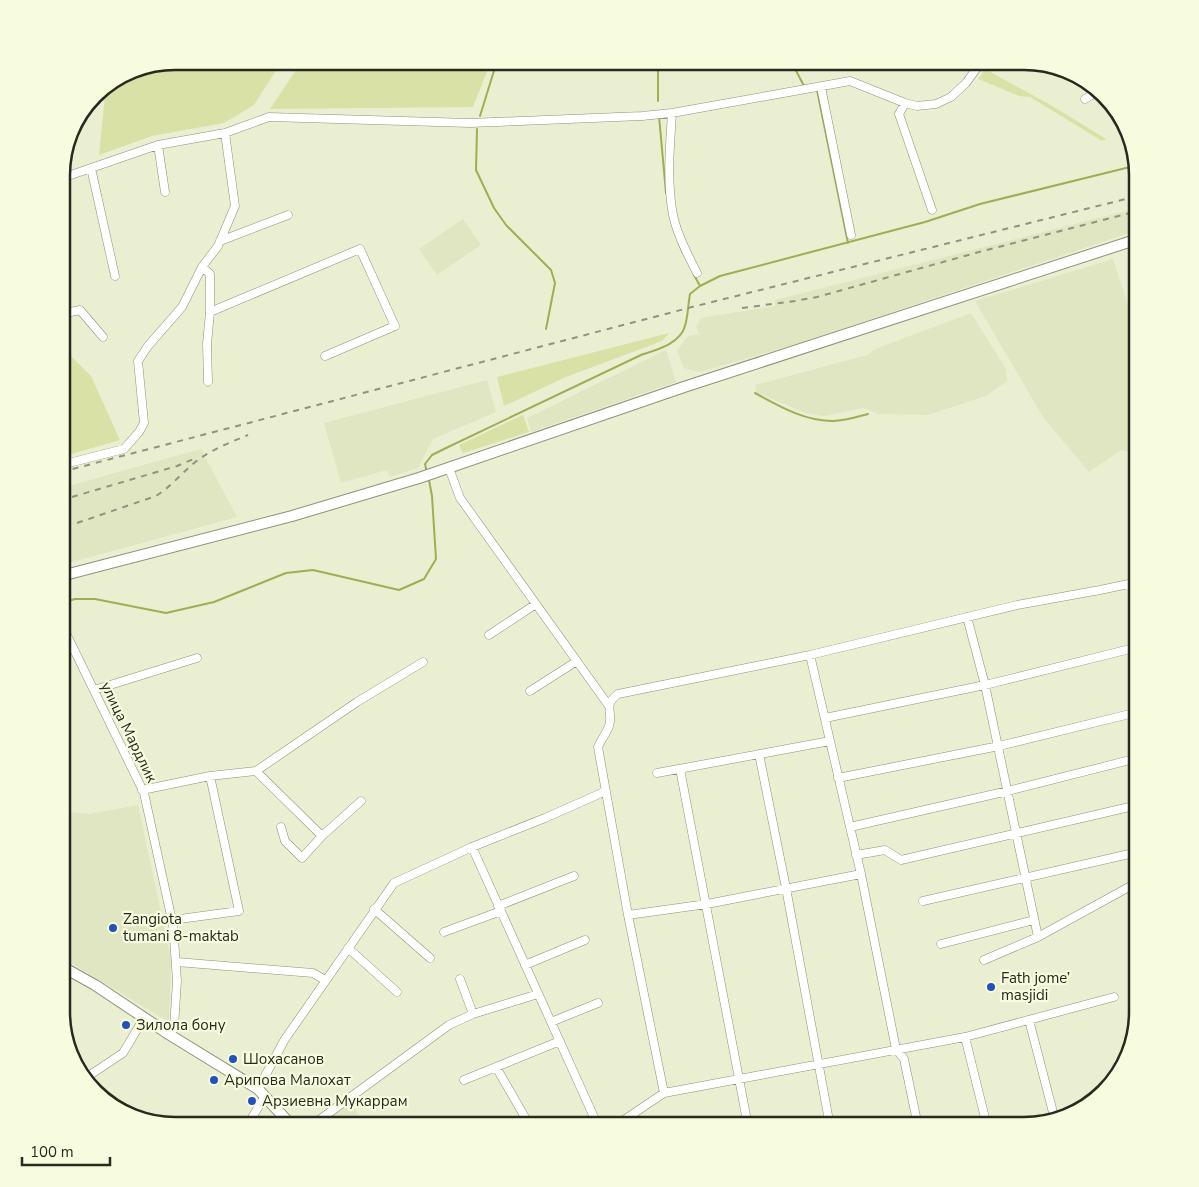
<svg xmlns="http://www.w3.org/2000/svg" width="1199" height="1187" font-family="'Nunito Sans',sans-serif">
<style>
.built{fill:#e0e6c1}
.green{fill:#d9e1a6}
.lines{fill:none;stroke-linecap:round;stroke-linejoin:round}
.stream{stroke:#a2ac54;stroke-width:2}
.minor-casing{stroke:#8e9277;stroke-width:9}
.major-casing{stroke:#8e9277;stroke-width:12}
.minor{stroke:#fff;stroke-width:8}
.major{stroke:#fff;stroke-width:10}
.rail{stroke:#90937f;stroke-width:2;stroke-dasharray:6 6;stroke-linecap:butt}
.poi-dot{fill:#2251be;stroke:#f8fcdf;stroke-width:2}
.labels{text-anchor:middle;stroke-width:4.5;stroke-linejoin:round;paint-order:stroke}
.street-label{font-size:15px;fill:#292a1f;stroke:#f8fcdf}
.poi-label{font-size:15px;fill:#292a1f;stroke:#f8fcdf;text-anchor:start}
.rim{fill:none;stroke:#292a1f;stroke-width:2.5}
</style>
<rect width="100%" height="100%" fill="#eaefd2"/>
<path class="built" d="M1138 208V230L794 345 699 372 684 368 677 351 688 336 699 334 696 326 701 318 775 306V300Z
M463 219 481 245 437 275 419 249Z
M1113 259 1128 305 1138 349V457L1134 453 1121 450 1089 472 1043 417 975 301Z
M971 313 1006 369 1007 381 986 396 928 415 879 414 863 408 824 416 805 413 756 392 755 385 867 355 875 349Z
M666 350 676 382 531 432 527 418Z
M487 380 496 412 433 439 418 468 390 477 387 470 341 483 324 423Z
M201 449 237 517 61 565V488Z
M138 805 171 959 169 1022 61 957V813L69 812 90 814Z
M351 1103 367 1126H317Z"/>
<path class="green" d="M175 61H282L254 105 224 123 152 136 99 155 106 86 132 70Z
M302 61H491L473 107 270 109Z
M985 69 1054 107 1106 139 1102 141 1030 97 1019 96 978 79Z
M669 333 662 341 566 377 504 406 497 377Z
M61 346 91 376 120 440 61 457Z
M523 415 529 432 463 453 459 445Z"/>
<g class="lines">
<path class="stream" d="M791 61 804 86
M817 90 848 243
M658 101V61
M480 116 497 61
M659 116 666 193
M477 129 476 170 494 208 506 225 551 270 555 283 546 329
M679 244 683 253
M694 275 700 286
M755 393C779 406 804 421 833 421 844 421 857 417 868 414
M427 473 425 464 432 455 444 449 641 355C656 350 680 344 685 326 688 316 688 305 690 294L700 286 720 276 925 222 980 204 1130 167 1136 164
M61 603 75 599H95L166 613 214 602 286 573 313 570 399 590 424 579 436 559 432 496 429 480"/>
<defs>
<path id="minor" d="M821 87 851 235
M1085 99 1098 91
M905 103 899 114 932 210
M672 113C670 145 667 177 672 209 675 231 687 253 697 273
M158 145 165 192
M91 168 115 276
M62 178 158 145 225 133 269 117 470 123 642 116 672 113 850 81 905 103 917 106 936 104 951 97 966 83 982 61
M220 241 288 215
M202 267 210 274V312L207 344 208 382
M210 312 360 249 395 326 325 356
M61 314 80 310 103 337
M61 465 124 449 139 432 144 423 138 361 148 346 182 307 202 267 218 246 235 206 225 133
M449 468 460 498 609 706
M1131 583 1138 610
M967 617 985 685 1038 937
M61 623 144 793 173 925 177 981 174 1027 170 1035
M489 635 536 604
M810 655 861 874 896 1049 904 1059 918 1126
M94 690 197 658
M530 691 577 661
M825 718 985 685 1138 647
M759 754 786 888 830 1126
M680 769 748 1126
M256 771 322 836
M657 773 830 741
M838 778 999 746 1138 712
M142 790 210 776 256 771 357 702 423 662
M281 827 285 841 302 858 322 836 361 801
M850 827 1008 791 1138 758
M472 847 598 1126
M856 855 885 850 901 860 1138 805
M923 901 1138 852
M498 906 574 876
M374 909 430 958
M628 915 707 904 861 874
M172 920 239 911 210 776
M444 932 501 911
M941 944 1034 920
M348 948 397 992
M984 960 1038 937 1138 882
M177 962 313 973 325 980
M525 965 585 940
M460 979 473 1014
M1029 1020 1055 1120
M551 1022 598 1003
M965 1037 987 1126
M496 1067 530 1126
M84 1079 123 1053 144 1018
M464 1080 560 1041
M258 1089 285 1039 394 883 472 847 545 818 606 791
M664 1093 628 915 598 747C601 740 606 734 609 726 614 712 602 706 618 694L810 655 1017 605 1100 590 1138 582
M632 1115 640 1126
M247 1126 265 1096
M311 1126 449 1025 473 1014 538 994
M615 1126 664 1093 965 1037 1114 997"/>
<path id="major" d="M61 576 292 516 419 478 684 387 1138 239
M61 966 95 985 170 1035 258 1089 292 1126"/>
</defs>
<use href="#minor" class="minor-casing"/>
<use href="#major" class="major-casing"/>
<use href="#minor" class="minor"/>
<use href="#major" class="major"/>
<path class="rail" d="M742 308 795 301 817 297 979 252 1138 211
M61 472 696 306 1138 196
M61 483 66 481
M72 497 177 466 196 458
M77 523 156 496C172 486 183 471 198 460 213 449 231 442 248 435"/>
</g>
<g class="poi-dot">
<circle cx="113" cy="928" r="5"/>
<circle cx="991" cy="987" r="5"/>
<circle cx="126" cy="1025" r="5"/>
<circle cx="233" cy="1059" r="5"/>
<circle cx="214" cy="1080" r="5"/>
<circle cx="252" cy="1101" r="5"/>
</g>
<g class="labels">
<g class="street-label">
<text transform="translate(129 732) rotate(64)" y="5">улица Мардлик</text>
</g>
<g class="poi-label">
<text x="123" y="924">Zangiota<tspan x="123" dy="17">tumani 8-maktab</tspan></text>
<text x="1001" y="983">Fath jome’<tspan x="1001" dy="17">masjidi</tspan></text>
<text x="136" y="1030">Зилола бону</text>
<text x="243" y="1064">Шохасанов</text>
<text x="224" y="1085">Арипова Малохат</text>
<text x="262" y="1106">Арзиевна Мукаррам</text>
</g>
</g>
<path d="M0 0H1199V1187H0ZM175 70H1024A105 105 0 0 1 1129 175V1012A105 105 0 0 1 1024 1117H175A105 105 0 0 1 70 1012V175A105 105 0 0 1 175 70Z" fill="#f8fcdf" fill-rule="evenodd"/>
<path class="rim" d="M175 70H1024A105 105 0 0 1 1129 175V1012A105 105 0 0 1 1024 1117H175A105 105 0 0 1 70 1012V175A105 105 0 0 1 175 70Z"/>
<path d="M22 1157v8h88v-8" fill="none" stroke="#292a1f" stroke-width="2.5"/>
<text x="30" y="1157" font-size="15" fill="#292a1f" stroke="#f8fcdf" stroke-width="4" paint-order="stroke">100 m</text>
</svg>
